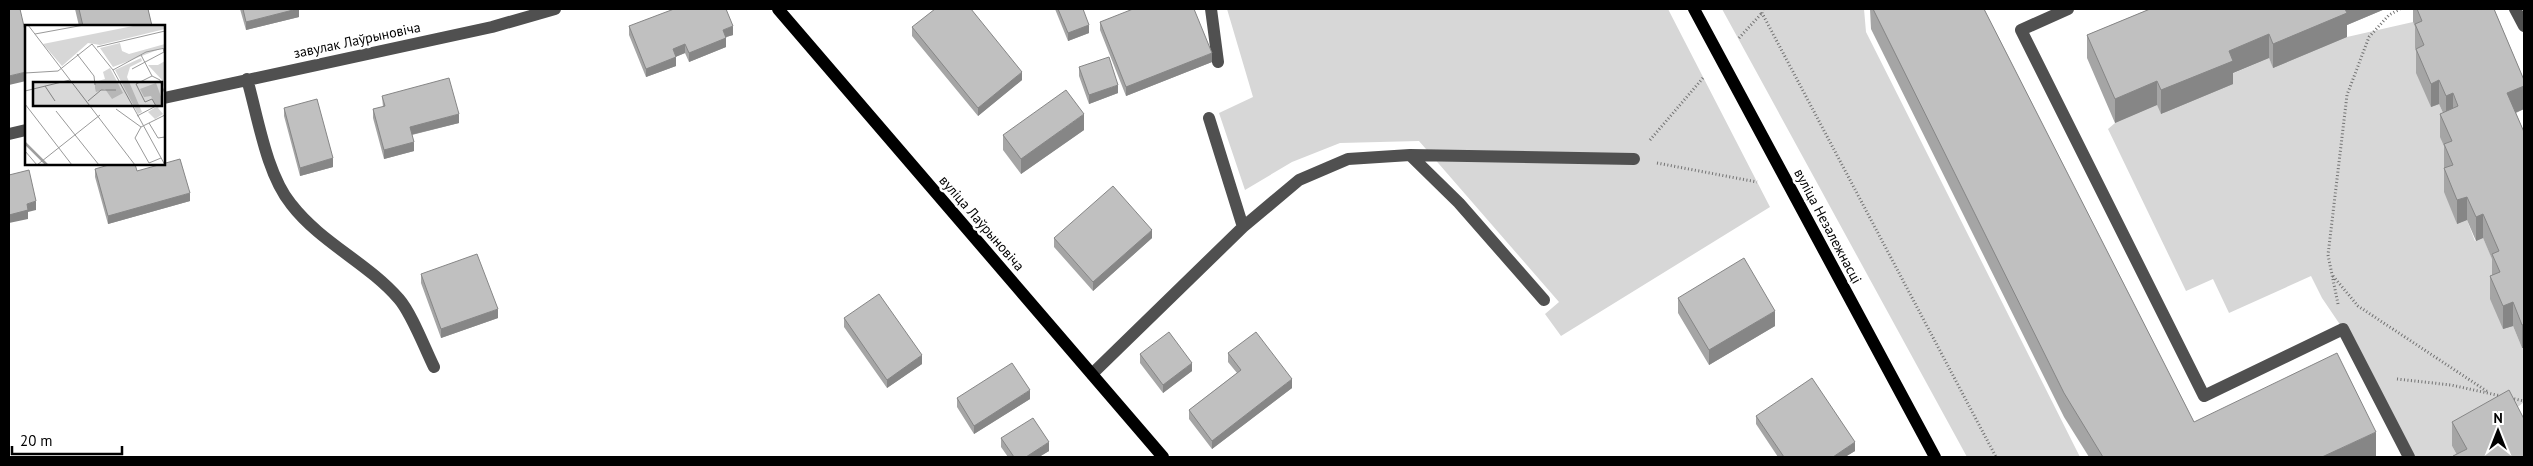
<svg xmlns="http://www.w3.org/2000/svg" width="2533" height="466" font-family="'PT Sans',sans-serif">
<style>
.green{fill:#d7d7d7}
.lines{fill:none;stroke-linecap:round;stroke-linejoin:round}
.path{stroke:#727272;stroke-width:3;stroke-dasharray:1 2.5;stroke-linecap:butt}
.minor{stroke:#505050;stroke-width:12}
.major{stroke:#000;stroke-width:12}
.wall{fill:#a5a5a5}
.shaded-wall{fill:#868686}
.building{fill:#c0c0c0;stroke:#868686}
.labels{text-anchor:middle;stroke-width:5;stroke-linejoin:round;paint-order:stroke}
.street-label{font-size:14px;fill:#000;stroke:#fff}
.inset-river{fill:none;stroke:#9e9e9e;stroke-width:2.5}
.inset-road{fill:none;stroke:#999;stroke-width:1}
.view{fill:#000;fill-opacity:0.15;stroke:#000;stroke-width:2.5}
.inset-edge{fill:none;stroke:#000;stroke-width:2.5}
</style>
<rect width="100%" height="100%" fill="#fff"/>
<path class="green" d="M1227 9H1668L1770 207 1561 336 1545 314 1559 302 1419 141 1340 143 1292 162 1245 190 1219 113 1253 97Z
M1722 9H1864L1866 32 2080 457H1967Z
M2413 22 2422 44 2424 69 2446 120 2457 224 2467 220 2475 241 2483 238 2499 274 2513 326 2522 348H2524V402L2509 414 2452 446 2458 457H2409L2343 329 2322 298 2311 276 2229 313 2213 279 2186 291 2108 129 2115 123 2157 105 2162 114 2229 75 2269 58 2273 67 2347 37Z"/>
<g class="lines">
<path class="path" d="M1763 9 1762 13 1996 457
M1739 38 1762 13
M1650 140 1703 78
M1657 163 1757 182
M2333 276 2358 306 2488 392
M2338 304 2328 255 2347 95 2369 37 2389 15 2400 9
M2397 379 2451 385 2524 401"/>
<path class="minor" d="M1211 9 1218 62
M2068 9 2021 30 2204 396 2343 329 2409 457
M2515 9 2524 26
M247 79C258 117 266 173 291 204 321 243 368 263 399 299 412 314 425 349 434 367
M164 98 492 27 555 9
M1209 118 1243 227
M9 134 26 130
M1410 155 1459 203 1544 300
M1092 374 1243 227 1299 180 1348 159 1410 155 1634 159"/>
<path class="major" d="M778 9 1163 457
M1694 9 1935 457"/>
</g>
<path class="wall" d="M75 9H148L152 26H79Z
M240 9H299V17L246 30Z
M1055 9H1083L1089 33 1068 41Z
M1870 9H1984L2194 422 2376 456 2372 457H2089L2064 417 1871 29Z
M2150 9H2385L2347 25V37L2273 68 2269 58 2233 73V84L2161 114 2157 105 2115 123 2087 58V35Z
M2413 9H2494L2524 80V109L2516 113 2524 132V348H2522L2513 326 2503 329 2490 299V276L2492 275V259L2483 238 2476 241 2467 220 2457 224 2444 192V146L2440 137V114L2443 113 2439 104 2431 107 2416 73V51L2415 48V27L2413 22Z
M1100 22 1212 62 1126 96 1100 30Z
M629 26 733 35 726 37V47L689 62 685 53 675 57 676 66 646 77 629 35Z
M912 27 1022 80 978 116 912 36Z
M1079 67 1118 93 1089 104 1079 76Z
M382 96 459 123 412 135 414 151 384 159 373 118V109L383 107Z
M284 108 333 167 300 176 284 116Z
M1084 130 1021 174 1003 150V135Z
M95 169 137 171 190 201 108 224 95 177Z
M1054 238H1152L1093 291 1054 247Z
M421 274 498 318 441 338 421 283Z
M1678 298 1775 326 1709 365 1678 313Z
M844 318 922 364 887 388 844 327Z
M1228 353 1292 388 1212 449 1189 419V410L1237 373 1228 362Z
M1140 354 1192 371 1163 393 1140 363Z
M957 398 1030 399 974 434 957 407Z
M1756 416 1855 451 1845 457H1778L1756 424Z
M2452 422 2524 457H2453V456L2457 455 2452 446Z
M1001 438 1049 451 1039 457H1008L1001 447Z"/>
<path class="shaded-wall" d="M297 9H299V17L246 30V22Z
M2343 9H2385L2347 25V37L2273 68V44Z
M1089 25V33L1068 41V33Z
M733 26V35L723 38V30Z
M2269 34V58L2233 73V84L2161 114V90L2229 51Z
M726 38V47L689 62V53Z
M685 44V53L673 58V49Z
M1212 53V62L1126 96V87Z
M676 57V66L646 77V69Z
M26 72V81L9 85V76Z
M1022 72V80L978 116V108Z
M2439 80V104L2431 107V84Z
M2157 81V105L2115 123V99Z
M1118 85V93L1089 104V95Z
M2524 86V109L2507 116V93Z
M2453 93V117L2446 120V96Z
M459 114V123L410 135V127Z
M1084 114V130L1021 174V159Z
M414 142V151L384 159V150Z
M333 158V167L300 176V168Z
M190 193V201L108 224V216Z
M2467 197V220L2457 224V200Z
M36 201V210L28 212V219L9 223V215L27 204Z
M2483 214V238L2476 241V217Z
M1152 230V238L1093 291V282Z
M2513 302V326L2503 329V306Z
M498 309V318L441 338V329Z
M1775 311V326L1709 365V350Z
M2524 324V348H2522V325Z
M922 355V364L887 388V380Z
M1192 363V371L1163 393V385Z
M1292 379V388L1212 449V441Z
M1030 390V399L974 434V426Z
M2376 432V456L2372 457H2322Z
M1049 442V451L1039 457H1026Z
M1855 442V451L1845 457H1833Z"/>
<path class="building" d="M9 9H20L26 35V72L9 76Z
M79 9H148L152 26H100L99 25 96 26H83Z
M243 9H297L246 22Z
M674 9H726L733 26 723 30 726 38 689 53 685 44 673 49 676 57 646 69 629 26Z
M935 9H971L1022 72 978 108 912 27Z
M1058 9H1083L1089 25 1068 33Z
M1133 9H1194L1212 53 1126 87 1100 22Z
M1873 9H1984L2194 422 2337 353 2376 432 2322 457H2103L2064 393Z
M2150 9H2345L2347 13 2273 44 2269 34 2229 51 2233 61 2161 90 2157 81 2115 99 2087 35Z
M2417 9H2494L2524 80V86L2507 93 2524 132V324L2522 325 2513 302 2503 306 2490 276 2500 272 2492 254 2499 251 2483 214 2476 217 2467 197 2457 200 2444 168 2453 165 2444 144 2452 141 2440 114 2458 106 2453 93 2446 96 2439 80 2431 84 2416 49 2424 45 2415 24 2422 21Z
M1109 57 1118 85 1089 95 1079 67Z
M449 78 459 114 410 127 414 142 384 150 373 109 385 106 382 96Z
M1066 90 1084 114 1021 159 1003 135Z
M317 99 333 158 300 168 284 108Z
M180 159 190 193 108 216 95 169 112 164H135L137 171Z
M29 170 36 201 27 204 28 210 9 215V175Z
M1113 186 1152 230 1093 282 1054 238Z
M477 254 498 309 441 329 421 274Z
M1744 258 1775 311 1709 350 1678 298Z
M879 294 922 355 887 380 844 318Z
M1169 332 1192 363 1163 385 1140 354Z
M1256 332 1292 379 1212 441 1189 410 1241 370 1228 353Z
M1012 363 1030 390 974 426 957 398Z
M1812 378 1855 442 1833 457H1784L1756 416Z
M2509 390 2524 419V457H2454L2453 456 2467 449 2452 422Z
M1033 418 1049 442 1026 457H1014L1001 438Z"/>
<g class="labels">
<g class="street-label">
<text transform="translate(357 40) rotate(-12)" y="5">завулак Лаўрыновіча</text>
<text transform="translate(982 223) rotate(49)" y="5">вуліца Лаўрыновіча</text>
<text transform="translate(1828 226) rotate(62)" y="5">вуліца Незалежнасці</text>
</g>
</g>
<g transform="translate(25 25)">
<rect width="140" height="140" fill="#fff"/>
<path d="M113 0H140V4L75 20 63 18 37 41 18 19ZM95 18 97 26 104 29 140 19V22L88 42 75 23ZM116 33 117 36 105 42 102 52 117 87 113 89 90 45ZM140 36V68L137 55 123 40H133ZM85 43 98 68 87 74 80 64 71 67 70 63V57L80 54 78 47ZM131 58 138 77 133 83 138 89 130 94 123 87 131 82 126 71 119 72 115 64Z" fill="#d7d7d7"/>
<path class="inset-river" d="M0 118 22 140"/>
<path class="inset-road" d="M3 0 110 140M10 9 59 0M72 22 140 6M52 29 69 51 70 60M107 44 139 27 138 23M0 48 33 46 67 19 88 45M127 51 135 55 140 69M20 61 30 76M0 66 45 55M63 76 76 65H91M0 79 47 140M91 84 116 102 140 90M31 86 74 140M112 91 131 81 127 74 120 77 111 59 127 51 116 30M124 98 133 113 140 112M116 102 110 113 124 138 136 133M0 126 12 140M12 140 75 90M140 140 88 45 121 27 140 23"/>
<path class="view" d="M8 57H137V81H8Z"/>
<rect width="140" height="140" class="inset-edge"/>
</g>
<rect width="2533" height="466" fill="none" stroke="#000000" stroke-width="20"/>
<g transform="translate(2498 431)" stroke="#ffffff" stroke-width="4" paint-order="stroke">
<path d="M0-4L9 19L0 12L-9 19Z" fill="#000000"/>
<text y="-8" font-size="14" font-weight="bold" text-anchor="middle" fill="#000000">N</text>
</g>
<path d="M12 446v8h110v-8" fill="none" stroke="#000000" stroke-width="2.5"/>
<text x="20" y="446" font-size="15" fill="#000000" stroke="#ffffff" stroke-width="4" paint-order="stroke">20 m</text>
</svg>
